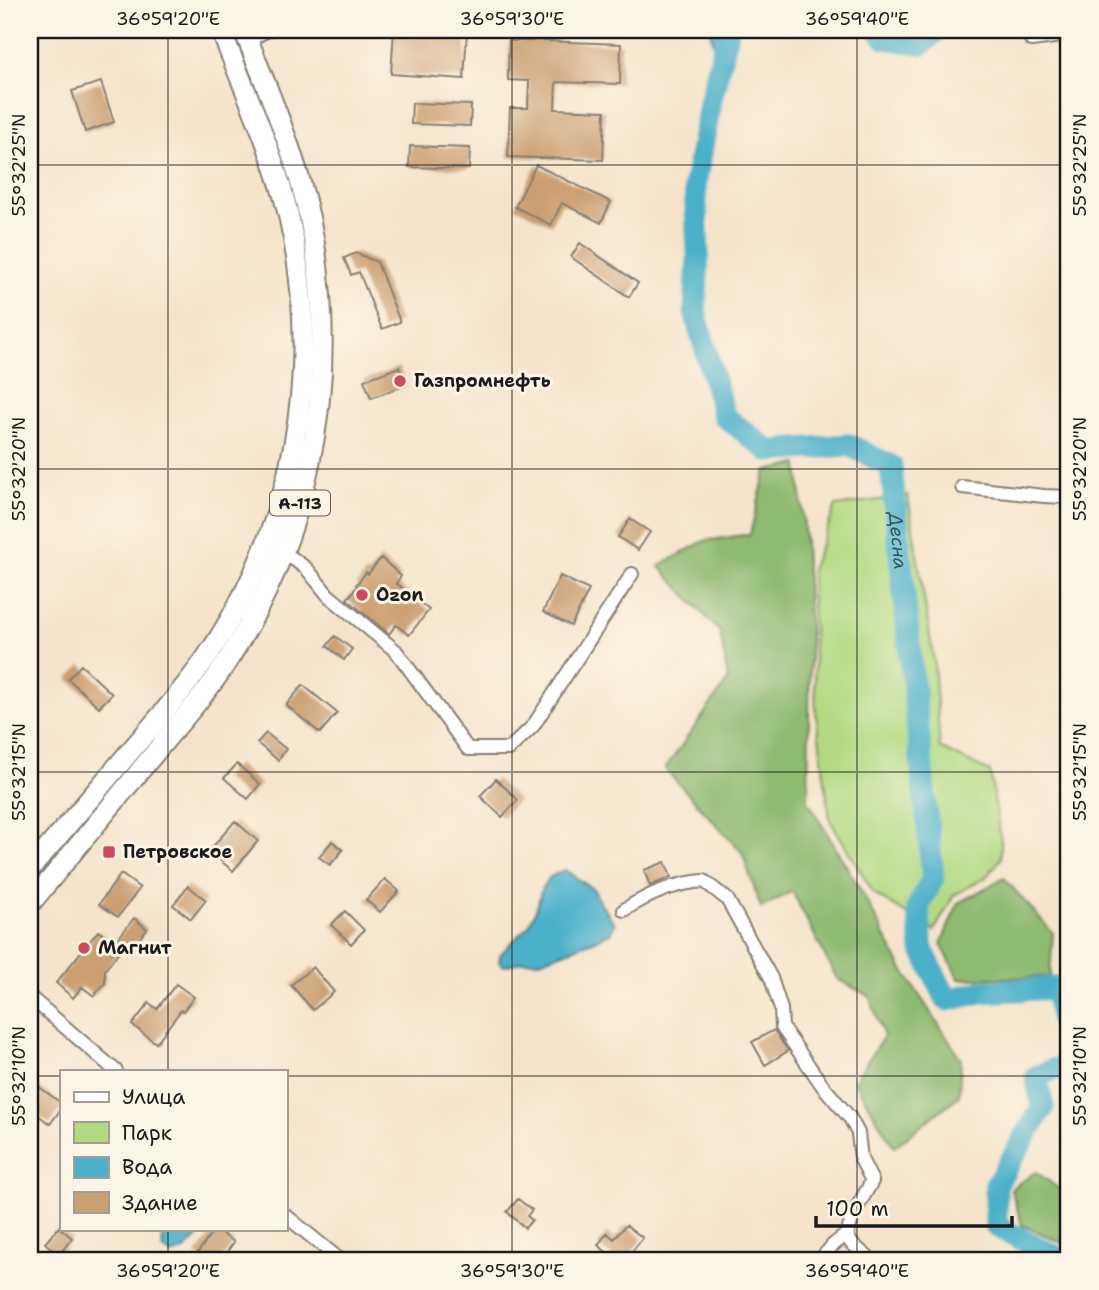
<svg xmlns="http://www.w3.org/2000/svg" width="1099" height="1290" font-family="'Shantell Sans',sans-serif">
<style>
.green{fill:#b3da83;stroke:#687b50;stroke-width:2}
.forest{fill:#8eba71;stroke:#556b46;stroke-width:2}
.water{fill:#4bb1ca;stroke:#346673;stroke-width:2}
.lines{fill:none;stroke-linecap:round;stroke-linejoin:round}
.river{stroke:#4bb1ca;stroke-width:23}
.building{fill:#ca9f71}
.minor-casing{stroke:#888074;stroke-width:16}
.highway-casing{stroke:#888074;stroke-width:23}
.minor{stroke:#fff;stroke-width:12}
.highway{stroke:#fff;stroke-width:19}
.ticks{fill:none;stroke:#1c1c1c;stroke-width:2;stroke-opacity:0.45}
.poi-dot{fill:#d1495b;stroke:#fcf5e5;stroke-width:2.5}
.labels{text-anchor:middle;stroke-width:6;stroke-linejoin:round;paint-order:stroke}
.shield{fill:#fcf5e5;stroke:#5f5d58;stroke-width:2}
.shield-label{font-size:16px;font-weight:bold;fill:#1c1c1c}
.poi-label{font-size:18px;font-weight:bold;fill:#1c1c1c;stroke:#fcf5e5;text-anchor:start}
.water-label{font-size:19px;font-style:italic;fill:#2f5862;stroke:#fcf5e5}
.neatline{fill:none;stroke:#1c1c1c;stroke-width:2.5}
.ticks-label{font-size:18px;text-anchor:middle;fill:#1c1c1c}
</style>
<rect width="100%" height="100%" fill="#fcf5e5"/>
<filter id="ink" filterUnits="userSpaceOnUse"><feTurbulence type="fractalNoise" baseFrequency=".0143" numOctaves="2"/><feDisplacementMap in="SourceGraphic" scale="14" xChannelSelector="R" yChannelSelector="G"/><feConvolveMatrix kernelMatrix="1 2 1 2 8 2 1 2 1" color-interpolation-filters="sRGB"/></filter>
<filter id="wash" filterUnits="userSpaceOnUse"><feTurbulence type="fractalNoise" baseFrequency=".00686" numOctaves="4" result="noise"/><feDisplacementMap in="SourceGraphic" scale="28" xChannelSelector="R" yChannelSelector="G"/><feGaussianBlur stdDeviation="1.57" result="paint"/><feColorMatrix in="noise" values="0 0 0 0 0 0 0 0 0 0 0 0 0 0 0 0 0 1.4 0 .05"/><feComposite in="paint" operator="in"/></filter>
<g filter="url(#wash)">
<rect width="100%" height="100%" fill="#f5e4cb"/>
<path class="green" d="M908 496 934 662 940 748 990 772 1001 842V859L985 878 954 895 934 931 874 894 830 820 816 714 811 570 836 506Z"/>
<path class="forest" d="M798 464 804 525 810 641 808 801 864 896 903 970 961 1059 959 1096 894 1147 854 1081 884 1036 869 996 837 979 792 891 761 908 742 852 665 769 728 680 720 632 659 566 704 541 750 534 766 471Z
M1004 878 1053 933 1050 977 959 979 941 944 958 903Z
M1036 1172 1069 1196V1246L1022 1225 1011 1189Z"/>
<path class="water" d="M710 30H728L719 67Z
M565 870 594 890 600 902 615 924 610 933 593 941 540 961H524L504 966 499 962 500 955 529 925 537 907 542 888 550 877Z
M169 1229H206L185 1250 172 1255 163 1249 162 1239Z"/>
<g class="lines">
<g class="river">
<path id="s1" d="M728 30 711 99 695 184 698 255 695 312 724 416 769 451 849 445 891 466 933 878 918 907 922 949 947 1000 981 992 1056 988 1069 1060"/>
<path d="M879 30 885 38 922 44 937 30"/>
<path d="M1062 1260 996 1226V1185L1043 1107 1036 1077 1052 1070 1069 1066"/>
</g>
</g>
<g id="blocks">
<path class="building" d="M394 30H467L464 79 391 74Z
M532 30H544L543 41 621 44 620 84 556 82 555 109 605 111 603 160 508 157 510 108H528L529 81 508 80 509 41H532Z
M101 82 114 122 85 132 72 91Z
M412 103 471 105 470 126 411 124Z
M410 146 470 148 469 169 409 167Z
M536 165 611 202 601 223 562 203 551 225 515 207Z
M580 243 638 283 629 297 571 257Z
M356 253 377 262 400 322 382 329 359 272 351 275 344 258Z
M399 367 406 385 371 398 364 380Z
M630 519 650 532 638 550 618 537Z
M381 558 401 576 396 583 429 610 409 635 396 625 389 634 347 599 358 586 356 585 361 579 366 572 368 574Z
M560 576 589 590 571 626 543 612Z
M335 636 352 649 344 660 327 646Z
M81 665 112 694 99 707 68 679Z
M303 685 337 713 320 733 286 705Z
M266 733 286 749 278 760 257 743Z
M237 764 260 784 248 799 224 778Z
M496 779 518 800 502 817 480 796Z
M235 821 258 841 233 871 209 851Z
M332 841 343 850 330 865 319 857Z
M665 862 671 877 650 886 644 870Z
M121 874 140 888 118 917 99 904Z
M385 879 399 891 380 912 366 900Z
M188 886 206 900 191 919 173 905Z
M345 911 364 930 351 944 331 925Z
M134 918 147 929 130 951 117 940Z
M98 931 121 949 105 970V983L94 996 82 987 73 998 56 983Z
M313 967 334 992 313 1010 291 985Z
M176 984 194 997 183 1011 181 1010 156 1043 132 1025 149 1003 157 1009Z
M774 1030 788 1051 765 1065 752 1042Z
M38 1086 61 1103V1109L50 1124 30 1109V1097Z
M518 1199 532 1210 527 1216 532 1220 525 1228 507 1212Z
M626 1225 643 1238 625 1260H616L598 1245 607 1233 614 1239Z
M59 1227 72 1238 59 1255 45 1243Z
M215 1229 234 1242 221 1260H204L196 1255Z"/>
</g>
</g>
<g filter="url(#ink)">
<use href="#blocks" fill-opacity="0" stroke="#888074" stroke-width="2"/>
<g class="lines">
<defs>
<path id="minor" d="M248 40 268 30
M1031 40 1069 35
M962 487 1044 496 1069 497
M284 552 307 569 328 595 396 651 468 749H509L533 726 632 574
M624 910C649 894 675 883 704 881L727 899 771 978 781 1009 782 1027 822 1085 850 1118 858 1133 861 1159 872 1181 854 1213 847 1234 851 1243 871 1260
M30 997 116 1071
M285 1215 340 1260
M820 1260 833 1245 847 1234"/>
<path id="highway" d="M30 869C64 829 98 789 133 748 158 719 184 690 206 658 295 527 324 368 288 213 273 150 244 90 221 30
M30 904C73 852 115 801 158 749 178 724 200 701 218 675 307 545 339 396 314 241 302 168 271 98 244 30"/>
</defs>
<use href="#minor" class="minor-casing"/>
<use href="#highway" class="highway-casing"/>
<use href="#minor" class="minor"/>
<use href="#highway" class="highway"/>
</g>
</g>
<path class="ticks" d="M168 30V1071M512 30V1260M857 30V1260M30 165H1069M30 469H1069M30 772H1069M30 1076H61M285 1076H1069M168 1229V1260"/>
<g class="poi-dot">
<circle cx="400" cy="381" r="7"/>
<circle cx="362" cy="595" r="7"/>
<rect x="102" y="845" width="14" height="14" rx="3.5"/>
<circle cx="84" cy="948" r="7"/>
</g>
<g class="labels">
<rect class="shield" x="270" y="490.5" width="60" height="25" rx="5"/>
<g class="shield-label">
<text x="300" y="509">А-113</text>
</g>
<g class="poi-label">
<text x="414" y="387">Газпромнефть</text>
<text x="376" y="601">Ozon</text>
<text x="123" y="858">Петровское</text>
<text x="98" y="954">Магнит</text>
</g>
<g class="water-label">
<text dy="7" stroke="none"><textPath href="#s1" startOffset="653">Десна</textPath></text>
</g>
</g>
<rect width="1099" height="1290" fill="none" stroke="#fcf5e5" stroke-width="77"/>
<rect x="60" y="1070" width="228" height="161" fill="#fcf5e5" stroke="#a29e95" stroke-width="2"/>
<rect x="74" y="1092" width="35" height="10" fill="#ffffff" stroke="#a29e95" stroke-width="2"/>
<text x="122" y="1104" font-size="21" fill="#1c1c1c">Улица</text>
<rect x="74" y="1122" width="35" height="21" fill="#b3da83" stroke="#a29e95" stroke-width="2"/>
<text x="122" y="1140" font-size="21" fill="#1c1c1c">Парк</text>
<rect x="74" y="1157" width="35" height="21" fill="#4bb1ca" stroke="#a29e95" stroke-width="2"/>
<text x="122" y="1174" font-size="21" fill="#1c1c1c">Вода</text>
<rect x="74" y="1192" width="35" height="21" fill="#ca9f71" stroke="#a29e95" stroke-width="2"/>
<text x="122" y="1210" font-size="21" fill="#1c1c1c">Здание</text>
<path d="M816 1216v10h196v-10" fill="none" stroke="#1c1c1c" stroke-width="3.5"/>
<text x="826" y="1216" font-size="21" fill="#1c1c1c" stroke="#fcf5e5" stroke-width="5" paint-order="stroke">100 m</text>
<rect x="38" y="38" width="1022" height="1214" class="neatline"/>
<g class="ticks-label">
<text x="168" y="25">36°59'20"E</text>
<text x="512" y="25">36°59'30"E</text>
<text x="857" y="25">36°59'40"E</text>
<text transform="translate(19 165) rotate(-90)" y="6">55°32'25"N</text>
<text transform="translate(1080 165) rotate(-90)" y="6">55°32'25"N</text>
<text transform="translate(19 469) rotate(-90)" y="6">55°32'20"N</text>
<text transform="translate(1080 469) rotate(-90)" y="6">55°32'20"N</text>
<text transform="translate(19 772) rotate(-90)" y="6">55°32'15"N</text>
<text transform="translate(1080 772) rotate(-90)" y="6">55°32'15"N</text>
<text transform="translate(19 1076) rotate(-90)" y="6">55°32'10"N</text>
<text transform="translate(1080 1076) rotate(-90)" y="6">55°32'10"N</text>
<text x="168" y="1277">36°59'20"E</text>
<text x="512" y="1277">36°59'30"E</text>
<text x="857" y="1277">36°59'40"E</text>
</g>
</svg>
